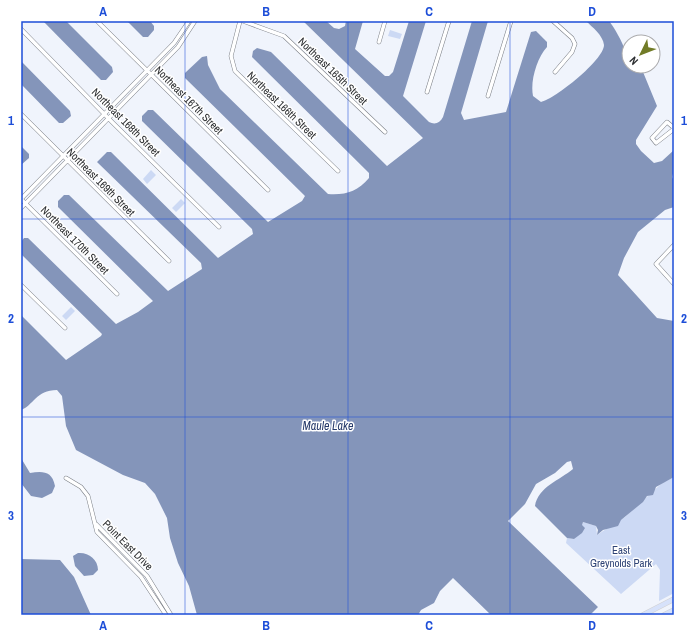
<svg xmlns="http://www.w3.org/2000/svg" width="695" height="636" font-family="'Archivo Narrow',sans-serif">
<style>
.green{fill:#ccd9f4}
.water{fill:#8495ba}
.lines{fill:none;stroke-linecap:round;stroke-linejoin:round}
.minor-casing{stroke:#7a7e85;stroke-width:4.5}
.major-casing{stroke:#d1d1d2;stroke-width:5.5}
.minor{stroke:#fff;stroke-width:3.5}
.major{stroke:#d7e2fa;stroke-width:4.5}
.grid{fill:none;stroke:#1d4ed8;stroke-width:1;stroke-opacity:0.55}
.labels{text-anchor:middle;stroke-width:3;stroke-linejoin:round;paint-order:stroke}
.street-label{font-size:11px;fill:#2c2e31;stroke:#fff}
.park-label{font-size:11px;fill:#2e4375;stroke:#fff}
.water-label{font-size:12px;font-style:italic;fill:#263a6b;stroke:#fff}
.neatline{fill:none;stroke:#1d4ed8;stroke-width:1.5}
.grid-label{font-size:13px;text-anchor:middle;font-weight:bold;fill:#1d4ed8}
</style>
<rect width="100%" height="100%" fill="#f0f4fc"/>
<path class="green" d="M390 30 402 34 400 39 388 36Z
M151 170 156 175 147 184 143 179Z
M181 199 185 203 176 212 172 208Z
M71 307 75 311 66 320 62 316Z
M674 477V593L659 601 660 570 656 564 621 594 566 543 567 538 574 539 583 522 596 526 597 535 600 533 625 517 662 483Z"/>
<path class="water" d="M43 21H66L112 67 113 72 106 80H101Z
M127 21H150L154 26V30L148 37H143Z
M303 21H326L334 28 339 29 345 26 346 21H363L355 49 385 76H389L393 72 409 21H426L403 96 429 122C435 125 440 123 443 117L472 21H488L461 113 464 120 506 112 531 32 536 31 547 42V47C537 58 530 81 533 96L541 102C555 99 604 60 604 45 603 35 592 27 586 21H609C617 31 629 54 629 66H637L643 72 657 106 636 140V144L641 151 654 163 662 161 674 150V170L672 177 674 181V207L665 210 638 232 624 258 618 275 657 318 674 321V477L656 487 653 495 647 496 643 502 621 520 618 526 603 530 597 535 598 530 596 526 583 522 582 525 585 528 582 533 574 539 567 538 535 506C538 487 560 480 573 469L571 461 567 462 555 473 536 484 525 504 508 521 598 607 590 615H491L453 578 440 591 434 603 421 610 418 615H197L189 586 178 563 170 538 167 518 155 494 145 483 123 475 76 450 66 426 62 396 57 390C36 390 33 406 21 410V315L66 360 101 336 102 334 21 254V242L24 238H28L116 324 138 312 153 301 58 207V201L64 195H69L168 291 202 269 201 263 97 162 107 152H111L218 258 253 234 252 229 142 121V116L148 110H153L268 222 302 201 305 196 185 78V73L202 57 207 56 208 65 220 89 328 194C346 195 357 192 369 178V173L252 57 253 51 257 48 271 52 387 166 423 138Z
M21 61 70 111 71 116 63 123H59L21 84Z
M21 146 29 154V158L21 165Z
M21 458 30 473C43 471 52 471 55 486L52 493 42 498 31 496 21 483Z
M78 553C88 552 98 559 98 570L93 575 84 576 75 566 73 556Z
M21 559 60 560 74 577 91 615H21Z"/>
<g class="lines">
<defs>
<path id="minor" d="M97 21 268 190
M240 21 231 56 235 71 338 171
M243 21 284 36 385 132
M553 21 572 38 575 44 572 52 555 72
M21 29 113 123 219 227
M379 42 385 21
M427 92 449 21
M488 96 511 21
M21 114 169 261
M674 128 667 122 652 138 656 143 674 129
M21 199 174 43 189 21
M21 199 117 294
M21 208 178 47 195 21
M674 245 656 264 674 284
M21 285 65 328
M66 478 81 487 88 496 97 532 141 577 166 615
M96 524 147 576 171 615"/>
<path id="major" d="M643 615 674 599
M664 615 674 610"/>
</defs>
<use href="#minor" class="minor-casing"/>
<use href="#major" class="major-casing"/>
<use href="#minor" class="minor"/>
<use href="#major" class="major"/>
</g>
<path class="grid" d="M185 21V615M348 21V615M510 21V615M21 219H674M21 417H674"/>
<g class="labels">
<g class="street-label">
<text transform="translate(333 71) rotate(44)" y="4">Northeast 165th Street</text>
<text transform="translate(189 100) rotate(45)" y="4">Northeast 167th Street</text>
<text transform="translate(282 105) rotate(44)" y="4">Northeast 166th Street</text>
<text transform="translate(126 122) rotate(45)" y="4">Northeast 168th Street</text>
<text transform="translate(101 182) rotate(45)" y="4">Northeast 169th Street</text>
<text transform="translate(75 240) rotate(45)" y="4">Northeast 170th Street</text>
<text transform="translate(128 545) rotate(45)" y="4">Point East Drive</text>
</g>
<g class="park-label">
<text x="621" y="554">East<tspan x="621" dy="13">Greynolds Park</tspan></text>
</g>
<g class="water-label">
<text x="328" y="430">Maule Lake</text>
</g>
</g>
<rect width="695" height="636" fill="none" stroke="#ffffff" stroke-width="44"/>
<g transform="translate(641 54) rotate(227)"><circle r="19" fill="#ffffff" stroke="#ababad"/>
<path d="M0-3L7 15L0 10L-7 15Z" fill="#717b27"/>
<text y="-6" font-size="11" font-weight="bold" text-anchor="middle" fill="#2c2e31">N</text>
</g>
<rect x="22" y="22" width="651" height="592" class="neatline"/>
<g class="grid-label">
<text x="103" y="16">A</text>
<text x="266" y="16">B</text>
<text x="429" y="16">C</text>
<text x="592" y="16">D</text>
<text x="11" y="125">1</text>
<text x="684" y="125">1</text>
<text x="11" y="323">2</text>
<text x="684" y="323">2</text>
<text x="11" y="520">3</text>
<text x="684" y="520">3</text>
<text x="103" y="630">A</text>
<text x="266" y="630">B</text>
<text x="429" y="630">C</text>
<text x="592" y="630">D</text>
</g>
</svg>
